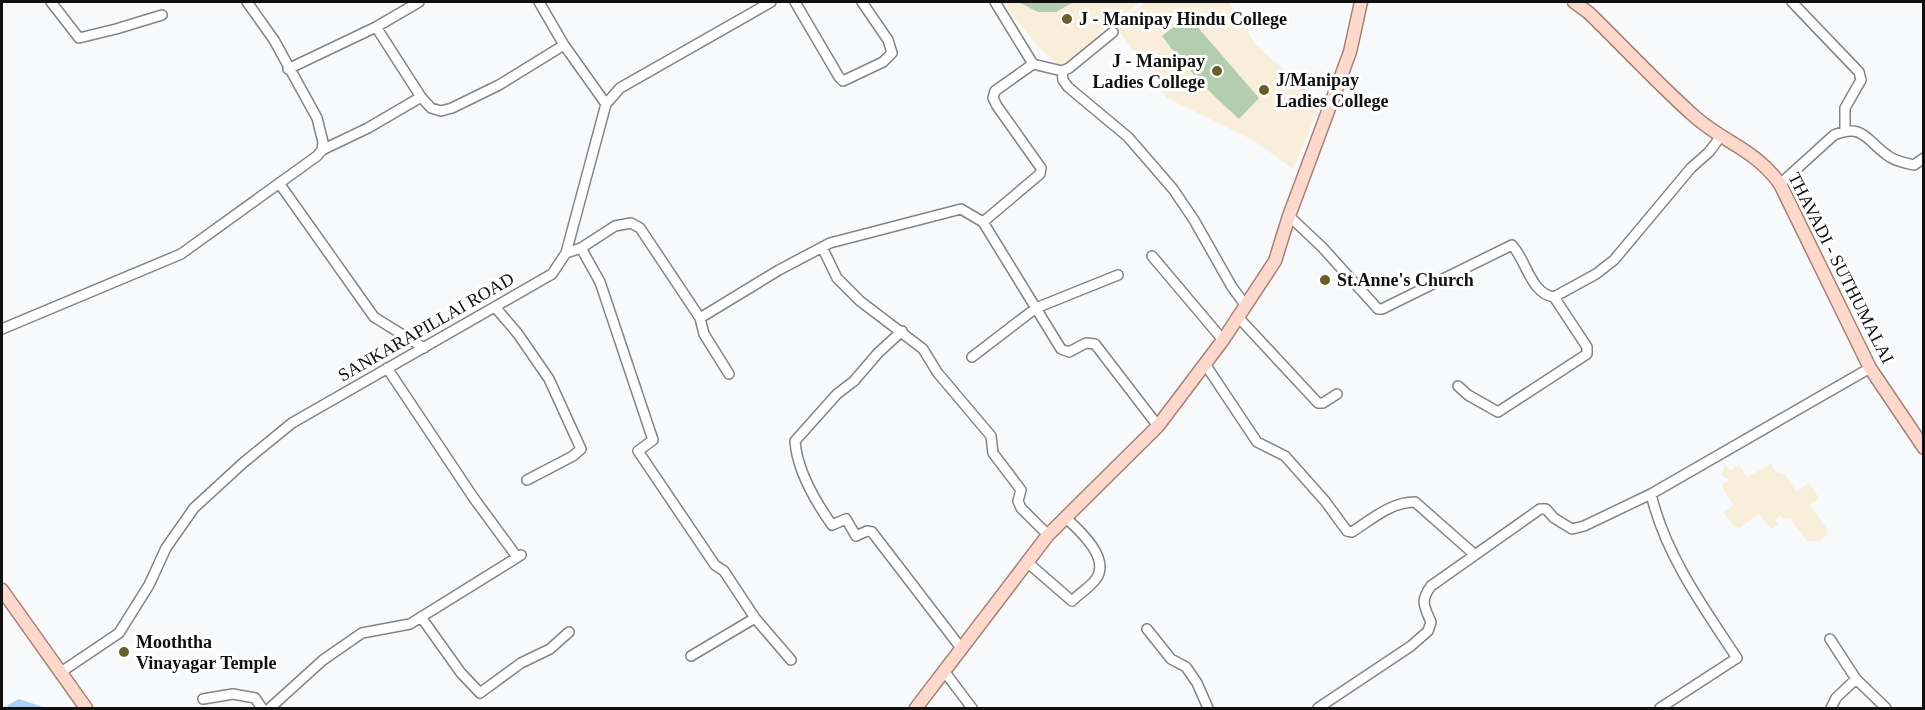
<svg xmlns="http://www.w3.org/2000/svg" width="1925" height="710" font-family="Georgia,serif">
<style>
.education{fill:#f9eed9}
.grass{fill:#b2ceaf}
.water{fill:#a7d1f5}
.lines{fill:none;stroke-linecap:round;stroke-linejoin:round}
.minor-casing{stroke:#838486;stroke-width:12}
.major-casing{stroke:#a98174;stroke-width:15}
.minor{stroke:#fff;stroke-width:9}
.major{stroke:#fdd8cc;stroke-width:12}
.poi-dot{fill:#695d2a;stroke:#fff;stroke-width:2}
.labels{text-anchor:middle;stroke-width:6;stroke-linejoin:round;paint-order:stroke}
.poi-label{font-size:18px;font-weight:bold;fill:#101011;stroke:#fff;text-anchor:start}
.street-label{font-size:18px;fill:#101011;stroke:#fff}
</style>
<rect width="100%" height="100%" fill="#f7f9fb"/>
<path class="education" d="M1002 2H1140L1096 36 1094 45 1063 69 1039 47Z
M1146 2H1229L1256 45 1321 103 1293 169 1253 140 1167 98 1115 25Z
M1771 464 1777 473 1780 471 1782 474 1784 473 1796 491 1809 483 1819 498 1810 505 1827 529V534L1820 541H1807L1790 518 1784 519 1781 515 1775 520 1778 524 1771 529 1759 514 1740 528 1734 526 1723 513 1734 505 1724 491 1722 483 1728 482V479L1721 475 1725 466 1731 470 1739 465 1747 477Z"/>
<path class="grass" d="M1018 2H1074L1056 12H1038Z
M1188 16 1259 98 1239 119C1210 93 1185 67 1162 36Z"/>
<path class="water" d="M19 699 43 707 45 708H3Z"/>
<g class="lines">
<defs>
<path id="minor" d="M51 2 79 38 116 29 162 15
M539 2 564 45 606 104
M795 2 839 77 843 81 883 62 892 53 888 40 862 2
M995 2 1033 64
M1792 2 1859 72 1861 80 1845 108V130
M376 27 421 97 431 108 441 111 452 108 499 85 564 45
M288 69 376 27 419 2
M1062 71 1063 80 1068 87 1128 137 1173 189 1194 220 1232 287 1246 306
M322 150 368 128 421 97
M279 183 374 317 424 348
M1780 184 1834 135C1863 123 1866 140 1887 155 1894 161 1905 163 1914 165L1924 158
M1289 216 1322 247 1378 309H1382L1512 245C1526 260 1531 294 1554 297L1596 274 1614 260 1691 168 1709 152 1721 136
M983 222 1040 174 1041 168 997 106 993 98 995 91 1033 64 1062 71 1069 68 1113 32
M822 247 837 278 860 301 923 349 937 372 991 436 993 453 1021 490 1018 501 1021 508 1048 535
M581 248 600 282 653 440 638 451 715 565 724 571 755 618 791 660
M566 253 581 248 615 226 631 223 640 228 700 318 779 270 830 243 961 209 983 222 1061 349 1069 352 1086 343 1095 344 1158 426
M1152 256 1223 340
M495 307 518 334 549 379 581 449 573 456 527 480
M700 318 704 334 729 374
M1239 318 1318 403H1323L1337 394
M2 329 181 254 317 156 322 150 323 142 317 118 274 40 247 2
M902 331 878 353 854 381 837 394 795 441C797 470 815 501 832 525L846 519 856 536 867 531 872 532 961 648
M972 357 1036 308 1118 275
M1205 364 1257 442 1285 456 1325 501 1347 531 1352 532C1372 519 1391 502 1415 502L1474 554
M387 368 473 497 517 557
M1458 386 1468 395 1498 412 1587 354V347L1554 297
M1651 494C1665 554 1703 607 1737 658L1660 708
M1027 562 1072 601C1079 594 1090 587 1096 579 1111 558 1079 530 1065 517
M421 617 461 673 480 693 521 663 550 649 569 632
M1147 629 1171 659 1186 667 1197 683 1208 708
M1830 639 1856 679 1886 708
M691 656 755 618
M944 671 972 708
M61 672 119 633 149 585 166 548 194 508 243 463 292 423 552 274 566 253 606 104 620 88 771 2
M203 699 233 694 255 698 262 708
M270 708 323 660 362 633 410 624 521 555
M1318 708 1411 646 1428 631 1431 622C1424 606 1420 601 1431 586L1540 509H1546L1554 518 1572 529 1584 526 1651 494 1870 368
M1831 708 1836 698 1856 679"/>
<path id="major" d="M1574 2 1589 13C1624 47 1657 83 1694 116 1724 143 1755 149 1780 184L1870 368 1924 448
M2 590 86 708
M916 708 1048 535 1158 426 1223 340 1275 261 1289 216 1350 52 1361 2"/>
</defs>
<use href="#minor" class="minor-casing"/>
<use href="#major" class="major-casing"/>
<use href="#minor" class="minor"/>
<use href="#major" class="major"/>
</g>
<g class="poi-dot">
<circle cx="1067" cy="19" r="6"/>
<circle cx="1217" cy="71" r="6"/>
<circle cx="1264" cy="90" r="6"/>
<circle cx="1325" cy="280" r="6"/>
<circle cx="124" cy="652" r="6"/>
</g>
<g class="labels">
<g class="poi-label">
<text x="1079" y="25">J - Manipay Hindu College</text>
<text x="1205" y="67" text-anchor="end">J - Manipay<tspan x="1205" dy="21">Ladies College</tspan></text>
<text x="1276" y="86">J/Manipay<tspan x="1276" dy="21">Ladies College</tspan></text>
<text x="1337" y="286">St.Anne's Church</text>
<text x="136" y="648">Mooththa<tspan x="136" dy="21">Vinayagar Temple</tspan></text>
</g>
<g class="street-label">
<text transform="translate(1841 268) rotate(63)" y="6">THAVADI - SUTHUMALAI</text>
<text transform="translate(426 327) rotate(-30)" y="6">SANKARAPILLAI ROAD</text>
</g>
</g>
<rect width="1925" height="710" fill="none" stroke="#101011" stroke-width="6"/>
</svg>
